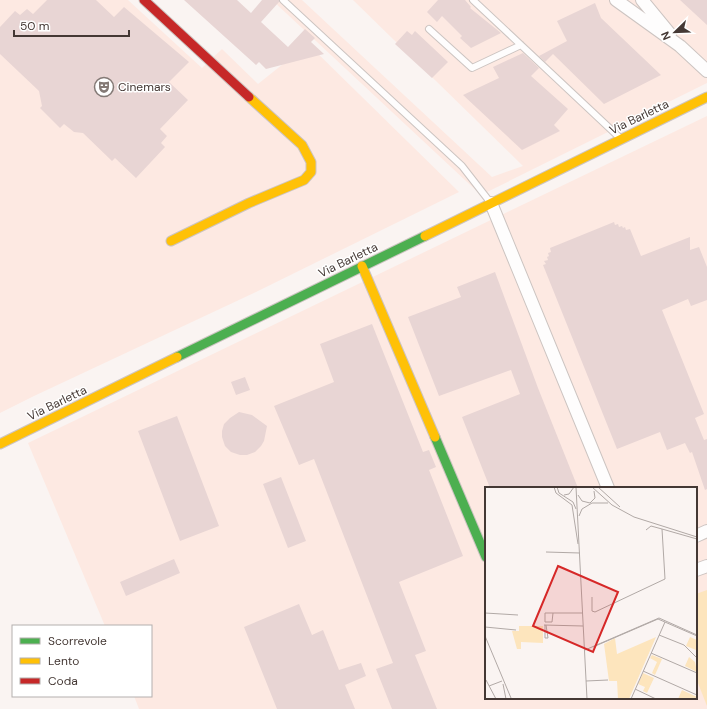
<svg xmlns="http://www.w3.org/2000/svg" width="707" height="709" font-family="'DM Sans',sans-serif">
<style>
.built{fill:#fde9e2;fill-rule:evenodd}
.green{fill:#fde5bd}
.building{fill:#e8d5d4}
.lines{fill:none;stroke-linecap:round;stroke-linejoin:round}
.lane-casing{stroke:#ccc4c1;stroke-width:8}
.street-casing{stroke:#ccc4c1;stroke-width:14}
.fast-casing{stroke:#ccc4c1;stroke-width:11}
.slow-casing{stroke:#ccc4c1;stroke-width:11}
.jam-casing{stroke:#ccc4c1;stroke-width:11}
.lane{stroke:#fefdfd;stroke-width:6}
.street{stroke:#fefdfd;stroke-width:12}
.fast{stroke:#4caf50;stroke-width:9}
.slow{stroke:#ffc107;stroke-width:9}
.jam{stroke:#c62828;stroke-width:9}
.labels{text-anchor:middle;stroke-width:3;stroke-linejoin:round;paint-order:stroke}
.poi-label{font-size:12px;fill:#443834;stroke:#fff;text-anchor:start}
.street-label{font-size:12px;fill:#443834;stroke:#fff}
.inset-road{fill:none;stroke:#b1a9a6;stroke-width:1}
.view{fill:#d62828;fill-opacity:0.15;stroke:#d62828;stroke-width:2}
.inset-edge{fill:none;stroke:#443834;stroke-width:2}
</style>
<rect width="100%" height="100%" fill="#faf4f2"/>
<path class="built" d="M0 0H128L202 68 222 49 258 84 308 44 459 192 258 291 34 396 0 413Z
M272 0H302L492 177 523 166 353 0H707V83L481 195Z
M707 116V709H139L134 696H151V626H105L28 443ZM486 488H696V698H486Z"/>
<path class="green" d="M707 590V706L696 678V594Z"/>
<path class="building" d="M47 0H96L114 17 124 7 189 62 169 82 188 100 160 129 167 136 161 143 165 147 136 178 115 158 112 161 83 133 74 132 64 124 60 128 40 108 42 106 39 91 0 54V27L15 11 20 15 27 9 33 14Z
M184 0H237L251 13 262 0H279V2L261 22 288 47 305 29 315 38 311 42 324 54 266 69 259 62 256 65Z
M438 0H465L471 7 470 8 501 33 471 48 460 38 462 36 442 16 437 22 427 12Z
M680 0H707V25Z
M595 3 601 18 661 75 604 104 553 54 545 62 539 56 567 41 557 21Z
M407 31 412 35 415 31 448 62 432 78 395 44Z
M523 53 539 68 531 76 568 109 554 125 560 131 522 150 463 95 499 78 493 67Z
M614 222 615 225 618 224 619 227 622 226 623 228 625 227 626 230 630 229 641 256 690 237V250L699 247 707 267V300L691 306 688 299 662 310 704 414 695 418 704 440 707 439V489L705 490 692 452 690 453 685 443 667 450 660 432 617 449 543 265 546 264 544 261 548 260 547 257 549 256 548 253 551 252 550 248Z
M495 272 538 388 578 488H490L462 417 520 394 511 370 439 396 408 317 461 297 457 287Z
M372 324 423 452 429 450 436 467 429 470 463 556 399 582 426 651 415 655 437 709H392L376 669 393 663 314 459 299 465 274 406 334 382 320 344Z
M245 377 250 390 236 395 231 382Z
M239 412 252 415 267 426 264 441 261 446 255 452 247 455H240L231 452 225 446 222 437V431L224 424 230 418Z
M177 416 219 526 180 541 138 431Z
M281 477 306 541 288 548 263 484Z
M174 559 180 573 126 596 120 582Z
M299 604 312 635 323 630 339 670 361 663 366 676 345 685 355 709H277L244 627Z"/>
<g class="lines">
<defs>
<path id="lane" d="M283 0 462 166 490 202
M473 0 620 138
M429 29 472 68 521 45"/>
<path id="street" d="M616 0 680 46 707 71
M642 0 670 34
M491 203 608 488
M696 536 707 531
M696 570 707 566"/>
<path id="fast" d="M177 357 425 236
M435 437 486 557"/>
<path id="slow" d="M425 236 707 97
M171 241 249 203 304 180 311 172V162L302 145 249 97
M362 266 435 437
M0 444 177 357"/>
<path id="jam" d="M144 0 249 97"/>
</defs>
<use href="#lane" class="lane-casing"/>
<use href="#street" class="street-casing"/>
<use href="#fast" class="fast-casing"/>
<use href="#slow" class="slow-casing"/>
<use href="#jam" class="jam-casing"/>
<use href="#lane" class="lane"/>
<use href="#street" class="street"/>
<use href="#fast" class="fast"/>
<use href="#slow" class="slow"/>
<use href="#jam" class="jam"/>
</g>
<defs>
<symbol id="theatre-ring" viewBox="-11 -11 22 22"><circle r="9.5" fill="#fff" stroke="#847a76" stroke-width="1.5"/><path d="M-5-5.5Q0-4 5-5.5V0Q5 5 0 6Q-5 5-5 0ZM-3.3-2.5H-1v1.5H-3.3ZM1-2.5H3.3v1.5H1ZM-2.8 1Q0 5.5 2.8 1Z" fill="#847a76"/></symbol>
</defs>
<g fill-rule="evenodd">
<use href="#theatre-ring" x="93" y="76" width="22" height="22"/>
</g>
<g class="labels">
<g class="poi-label">
<text x="118" y="91">Cinemars</text>
</g>
<g class="street-label">
<text transform="translate(639 117) rotate(-26)" y="4">Via Barletta</text>
<text transform="translate(348 260) rotate(-26)" y="4">Via Barletta</text>
<text transform="translate(57 403) rotate(-26)" y="4">Via Barletta</text>
</g>
</g>
<g transform="translate(485 487)">
<rect width="212" height="212" fill="#faf4f2"/>
<path d="M34 139H58V156L36 155V162H32L27 144H34ZM171 150 144 212H133L132 194H124L119 157 130 151 132 167ZM205 150 212 153 211 163 201 159ZM167 168 177 172 170 188 167 186 172 175 165 171ZM204 170 210 175 212 185 200 179ZM158 186 169 191 162 206 158 204 160 200 153 197ZM197 203 212 210V212H193Z" fill="#fde5bd"/>
<path class="inset-road" d="M69 0 71 6 87 18 93 57M72 0 74 6 88 15 91 22M91 0 102 212M107 0 127 18 149 30 212 50M113 0 135 20M79 8 84 7 89 0M93 8 97 14 105 16 110 11 109 4M94 29 97 22 107 16H123M177 42 212 52M61 65 95 66M107 110V124L110 125 180 92 177 42 166 39 161 43M0 126 33 128M68 126 67 135H60V126H98M59 138 98 139M60 138V151H63L61 138M0 140 31 143M174 148 199 158 212 171M0 149 26 211M108 160 173 132 212 149M100 163 174 131 212 148M166 166 212 186M158 184 212 208M1 193 11 212M101 194 123 193M18 197 21 212M4 199 17 194M150 202 171 212M146 212 180 135"/>
<path class="view" d="M73 79 133 105 108 165 48 139Z"/>
<rect width="212" height="212" class="inset-edge"/>
</g>
<rect x="12" y="625" width="140" height="72" fill="#ffffff" stroke="#b4afae"/>
<rect x="20" y="638" width="20" height="6" fill="#4caf50" stroke="#b4afae"/>
<text x="48" y="645" font-size="12" fill="#443834">Scorrevole</text>
<rect x="20" y="658" width="20" height="6" fill="#ffc107" stroke="#b4afae"/>
<text x="48" y="665" font-size="12" fill="#443834">Lento</text>
<rect x="20" y="678" width="20" height="6" fill="#c62828" stroke="#b4afae"/>
<text x="48" y="685" font-size="12" fill="#443834">Coda</text>
<g transform="translate(675 32) rotate(247)" stroke="#ffffff" stroke-width="3" paint-order="stroke">
<path d="M0-3L7 15L0 10L-7 15Z" fill="#443834"/>
<text y="-6" font-size="11" font-weight="bold" text-anchor="middle" fill="#443834">N</text>
</g>
<path d="M14 30v6h115v-6" fill="none" stroke="#443834" stroke-width="2"/>
<text x="20" y="30" font-size="12" fill="#443834" stroke="#ffffff" stroke-width="3" paint-order="stroke">50 m</text>
</svg>
